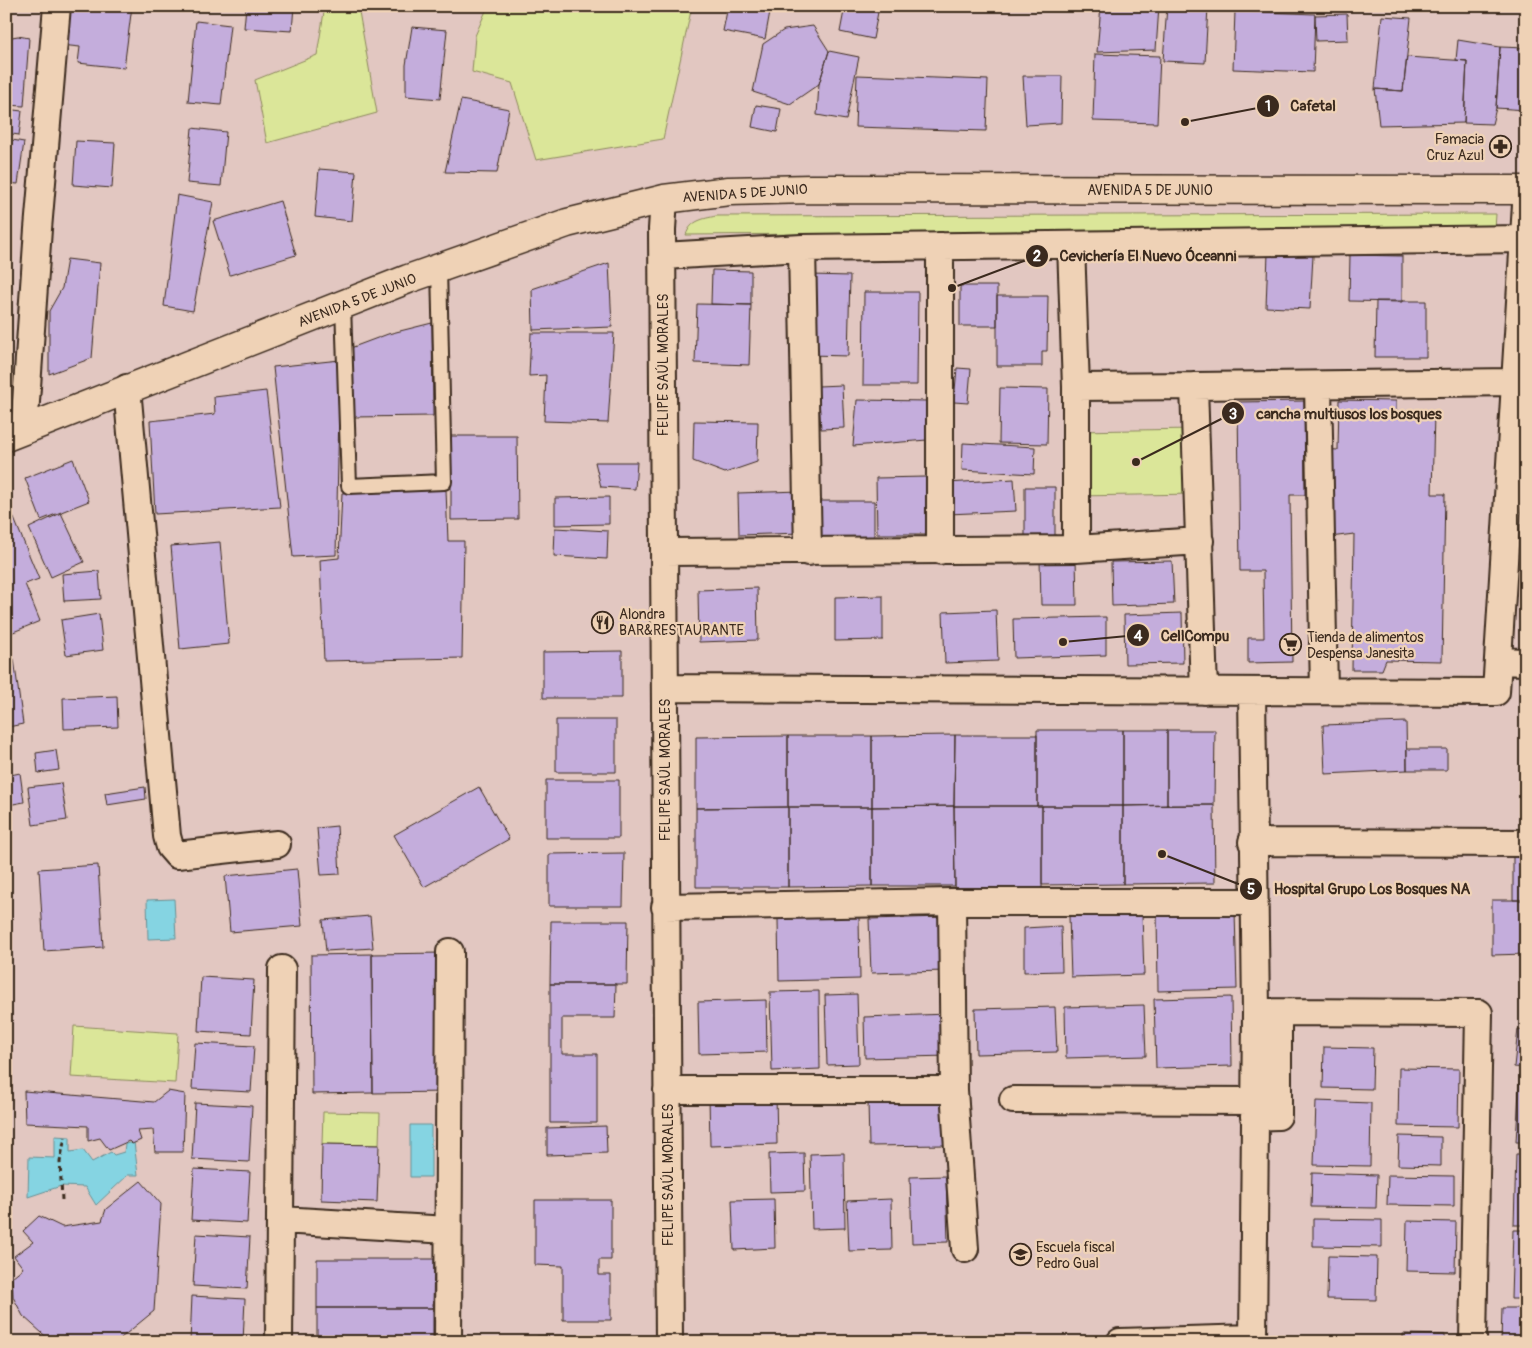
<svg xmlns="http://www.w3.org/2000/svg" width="1532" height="1348" font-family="Pangolin,sans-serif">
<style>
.green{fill:#dbe699;stroke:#8b885c}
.water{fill:#85d4e2;stroke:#679094}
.building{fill:#c4addc;stroke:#3b2a1e}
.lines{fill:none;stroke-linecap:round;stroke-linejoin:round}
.lane-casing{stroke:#3b2a1e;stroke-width:18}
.street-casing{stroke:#3b2a1e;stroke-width:30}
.secondary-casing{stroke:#3b2a1e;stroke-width:31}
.path{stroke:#3b2a1e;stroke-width:3;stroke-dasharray:5 4;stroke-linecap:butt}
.lane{stroke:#efd2b6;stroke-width:14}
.street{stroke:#efd2b6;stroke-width:26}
.secondary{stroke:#efd2b6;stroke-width:28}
.labels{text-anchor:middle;stroke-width:4.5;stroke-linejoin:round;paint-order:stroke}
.poi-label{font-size:14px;fill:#3b2a1e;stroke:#efd2b6;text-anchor:start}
.street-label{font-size:14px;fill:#3b2a1e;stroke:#efd2b6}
.leader{fill:none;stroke:#3b2a1e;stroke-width:2}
.callout-dot{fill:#3b2a1e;stroke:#efd2b6;stroke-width:2}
.mark-label{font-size:15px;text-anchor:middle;font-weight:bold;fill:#fff}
.callout-label{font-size:15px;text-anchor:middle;font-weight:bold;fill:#3b2a1e;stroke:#efd2b6;stroke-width:4.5;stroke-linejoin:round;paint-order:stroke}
</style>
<rect width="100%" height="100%" fill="#e2c7c1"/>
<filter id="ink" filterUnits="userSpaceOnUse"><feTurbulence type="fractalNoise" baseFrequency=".02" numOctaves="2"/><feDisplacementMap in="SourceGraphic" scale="10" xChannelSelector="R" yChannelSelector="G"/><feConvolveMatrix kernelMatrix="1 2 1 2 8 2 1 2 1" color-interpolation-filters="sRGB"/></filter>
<g filter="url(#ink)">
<path class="green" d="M325 6H358L377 113 267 143 255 80 317 55Z
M488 6H692L663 139 536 160 512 83 472 72 475 36Z
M1496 214 1495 229 686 235C691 220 703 219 716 216Z
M1194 429 1196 494 1076 496V431Z
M74 1026 178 1033 175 1083 71 1077Z
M323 1112 380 1113 379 1145 322 1144Z"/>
<path class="water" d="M174 899 176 938 148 939 147 900Z
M410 1125H431V1177H410Z
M55 1136 70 1137V1152L83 1150 92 1162 111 1152 114 1155 124 1152 125 1144 134 1142 138 1175H128L96 1205 85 1187 61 1186 28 1197 29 1157 55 1158Z"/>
<path class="building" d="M66 6H132L124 68 78 63 80 47 61 45Z
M246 6H294L292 31 244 28Z
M728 6H771L765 39 723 31Z
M845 6 878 12 873 39 840 32Z
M1101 6H1159L1156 50 1097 52Z
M1167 6H1208L1205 63 1163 61Z
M1235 11 1315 14 1313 72 1233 69Z
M1347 14 1348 40 1316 41 1315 15Z
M1382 16 1411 18 1403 91 1375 89Z
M196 21 230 25 221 105 188 102Z
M813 26 829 51 819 84 790 104 753 92 763 44 784 30Z
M412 27 447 30 440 99 406 96V65Z
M18 36 29 38 24 106 6 105V38Z
M1458 40 1500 47 1496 108 1492 124 1464 123 1467 61 1456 60Z
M1500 47 1526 48V110L1496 108Z
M829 51 859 57 846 120 817 115 819 84Z
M1095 54 1160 56 1157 123 1093 121Z
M1407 57 1467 61 1464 123 1379 125 1375 89 1403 91Z
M857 75 988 80 986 131 855 127Z
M1023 76H1062L1061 123 1026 125Z
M461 100 509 109 497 173 445 172Z
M756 105 781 109 777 132 752 127Z
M6 109 22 111 19 135 6 133Z
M192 128 226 132 221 186 187 183Z
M6 139 24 142 18 184 6 183Z
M76 141 115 143 112 188 73 185Z
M319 169 356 172 352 221 315 217Z
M177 195 213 202 193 311 164 306Z
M280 201 296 255 230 275 213 221Z
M1268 253 1313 256 1310 309 1266 307Z
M1350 255 1402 256V302L1349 301Z
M67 259 100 263 92 358 49 374V311L62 288Z
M609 263 612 327 533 330 532 289Z
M712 270 751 271V305L711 304Z
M811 275 850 276 848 356 810 355Z
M960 286H997V326H960Z
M864 292H918L917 385H863Z
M997 296H1048L1047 351H1042V366H997Z
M1376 301H1426V357H1375Z
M697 304 751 305 749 365 695 363Z
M432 323 433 416 351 417 348 349 388 334Z
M531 333H614L608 423 544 421 546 375 529 376Z
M340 360 336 555 293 557 273 367Z
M957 368 971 369 968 403 954 402Z
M842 385 844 428 821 429 818 386Z
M1000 388 1048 389 1047 444 999 443Z
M266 391 280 507 155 514 150 421 215 414 214 397Z
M857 400 928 401 927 440 853 446Z
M1339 400 1396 401V412L1434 413 1432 494H1445L1442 661 1386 660 1382 670H1352L1354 534 1330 537 1321 449 1338 450Z
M1304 401 1305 495H1290L1292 662 1248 663V638H1264L1263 571H1240L1238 402Z
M694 421 758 422 757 462 725 473 693 461Z
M451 436H517L518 519 451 520Z
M963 443 1035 447 1034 474 962 470Z
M73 459 89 501 41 520 25 478Z
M595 462H637L635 489 601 487Z
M1524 470H1526V549H1522Z
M926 477 927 534H877L876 478Z
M1014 479 1016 511 948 514 947 483Z
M1025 487H1055V547H1025Z
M446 490 448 541H464L462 658 324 661 320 560 339 558 342 493Z
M801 491V533L739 535 738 493Z
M609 497V524L555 525V498Z
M6 499 39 579 25 584 40 621 6 635Z
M818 501H874V543H818Z
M61 513 84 562 51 577 29 528Z
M555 528 608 531 607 559 554 556Z
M220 542 229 644 180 649 171 546Z
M1076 558 1077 605H1041L1040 559Z
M1172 561 1174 604 1112 606 1111 562Z
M99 571 101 599 64 601 62 574Z
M757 588 758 640 699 642 698 590Z
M883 596V640L835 641V597Z
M996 610 998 661 945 663 943 612Z
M1182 613 1183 663 1125 664 1124 615Z
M99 614 103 650 66 655 61 620Z
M1106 617V655L1014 658 1013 619Z
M622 651V698H543V652Z
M14 659 23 724 8 727 6 660Z
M117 696 118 727 64 729 63 698Z
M556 720H616V772H556Z
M1406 722 1407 770 1325 774 1323 725Z
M1037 730H1123V806H1037Z
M1123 730H1167V805L1123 806Z
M1167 730H1215L1214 805H1167Z
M955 735 954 806 872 807V736Z
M955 735H1037V806H954Z
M788 736H872V807H788Z
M788 736V807L696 808V737Z
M1407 749H1447V770H1407Z
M56 750 59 770 38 773 36 753Z
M20 773 24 802 8 805 6 776Z
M546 780H619V838H546Z
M61 783 67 820 33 825 28 787Z
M145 787 146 799 107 805 105 793Z
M479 787 509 839 424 887 394 835Z
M1214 805 1215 883 1123 884V806Z
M954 806H1042V888L955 889Z
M954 806 955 886H872V807Z
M1042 806H1123V884L1042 885Z
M788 807V887H696V808Z
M788 807H872V886L788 887Z
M337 826 340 874 321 875 317 828Z
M1513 851H1526V900H1513Z
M624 853 623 906H549V854Z
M98 865 103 947 44 951 39 869Z
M297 869 302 926 230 932 225 876Z
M1492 900H1526V954L1492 955Z
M1235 911 1237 989 1158 991 1157 913Z
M1142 914 1144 975 1071 977 1069 916Z
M370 916 373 948 326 951 323 920Z
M859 917 860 979 779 981 778 919Z
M944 917 945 971 871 973 869 919Z
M551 921H628L627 984H550Z
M1061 926 1062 971 1024 972V928Z
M443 953 445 1092 373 1093 372 954Z
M372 954 373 1093 312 1094 311 955Z
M201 977 254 980 251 1034 198 1031Z
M550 984H616L615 1018H562V1054H597V1123H550Z
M819 991 820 1069 772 1071 770 992Z
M857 994 859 1064 827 1065 825 995Z
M1231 997 1232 1066 1156 1068 1154 999Z
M766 1000 767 1052 699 1054 698 1002Z
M1144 1005 1146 1056 1066 1058 1065 1007Z
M1055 1007 1057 1052 976 1054 975 1009Z
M948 1014 949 1056 865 1058 864 1017Z
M1518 1029 1526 1030V1068L1514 1067Z
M195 1043 254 1046 251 1092 192 1089Z
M1324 1047 1373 1048 1372 1089 1323 1088Z
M1399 1068 1459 1069 1458 1127 1398 1126Z
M1520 1074H1526V1142H1516Z
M24 1091 154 1102 168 1091 185 1094 183 1152H155L153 1130 138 1131 141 1140 132 1144 129 1141 109 1150 100 1138 88 1141V1126L25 1123Z
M776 1095 777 1144 710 1146 709 1097Z
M944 1099 945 1145 869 1146 868 1101Z
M1316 1101 1371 1103 1370 1166 1314 1165Z
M195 1103 252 1106 249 1162 192 1159Z
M606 1126 607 1153 547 1155V1128Z
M1399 1136 1441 1137V1166L1398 1165Z
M322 1144 379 1145 377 1202 321 1200Z
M804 1153 805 1191 770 1192 769 1154Z
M844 1153 845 1228 812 1229 810 1154Z
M1516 1154H1526V1225H1514Z
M194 1169 250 1172 247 1223 191 1220Z
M1312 1173 1377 1175 1376 1208 1311 1207Z
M1388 1175 1454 1176V1206L1387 1205Z
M946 1176 948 1242 912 1243 910 1177Z
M141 1181 161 1204 154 1311 121 1338V1342H52L23 1316 13 1297 12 1277 23 1268 14 1256 33 1242 23 1231 39 1216 62 1227 102 1221 106 1209Z
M774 1199 775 1248 734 1250 732 1200Z
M891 1199 892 1250 849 1251 847 1201Z
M535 1200H611V1260H599V1275H611V1320H563V1266L535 1265Z
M1313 1219 1382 1220V1247L1313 1246Z
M1407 1221 1456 1222 1455 1272 1406 1271Z
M1513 1230H1526V1299H1511Z
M196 1234 250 1237 247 1289 193 1286Z
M1328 1256 1377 1257 1376 1300 1327 1299Z
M317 1259H434L433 1308H317Z
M192 1296 245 1299 243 1342H190Z
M317 1308H433V1342H317Z
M1502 1308H1526V1342H1501Z
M1403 1334 1445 1335V1342H1403Z
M537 1336H597V1342H537Z"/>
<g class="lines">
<defs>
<path id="lane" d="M343 305 349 486 444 482 439 268"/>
<path id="street" d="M664 199 662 229 669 1342
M1071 245 1076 387 1194 386
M940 246V551
M802 248 808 552
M663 256 802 248 1524 239
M1318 385 1324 691
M127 388 167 836 170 847 177 855 277 844
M24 430 38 229 57 6
M1076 549V387
M664 552 1076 549 1200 541
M1499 661 1526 662
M666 688 1496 692 1526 204
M1204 691 1194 386 1514 382
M1252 691 1256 1012 1253 1342
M1252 842 1526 843
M665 907 952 902H1253
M1256 1012 1479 1013 1473 1342
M667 1090H954L952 902
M954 1090 965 1249
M1013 1100 1254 1101
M1254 1117 1278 1116V1013
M281 1220 448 1230
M279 1342 282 969
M448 1342 450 952
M1120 1342 1253 1338"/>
<path id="secondary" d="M6 437 408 279 567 223 664 199 729 191 811 189 1526 190"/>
</defs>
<use href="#lane" class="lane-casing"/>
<use href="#street" class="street-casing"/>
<use href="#secondary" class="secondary-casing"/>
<path class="path" d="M62 1200 60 1162 65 1137"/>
<use href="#lane" class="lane"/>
<use href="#street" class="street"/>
<use href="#secondary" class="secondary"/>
</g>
</g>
<defs>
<symbol id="pharmacy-ring" viewBox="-11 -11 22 22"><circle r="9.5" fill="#efd2b6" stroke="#3b2a1e" stroke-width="1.5"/><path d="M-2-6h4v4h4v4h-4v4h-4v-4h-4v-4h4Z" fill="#3b2a1e"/></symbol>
<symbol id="restaurant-ring" viewBox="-11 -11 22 22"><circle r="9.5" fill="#efd2b6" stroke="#3b2a1e" stroke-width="1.5"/><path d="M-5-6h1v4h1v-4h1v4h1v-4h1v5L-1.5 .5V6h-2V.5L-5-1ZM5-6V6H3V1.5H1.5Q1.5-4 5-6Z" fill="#3b2a1e"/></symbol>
<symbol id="supermarket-ring" viewBox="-11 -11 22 22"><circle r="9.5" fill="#efd2b6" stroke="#3b2a1e" stroke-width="1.5"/><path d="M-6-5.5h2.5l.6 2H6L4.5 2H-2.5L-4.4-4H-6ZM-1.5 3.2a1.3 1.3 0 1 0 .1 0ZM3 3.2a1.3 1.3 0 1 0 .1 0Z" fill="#3b2a1e"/></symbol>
<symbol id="school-ring" viewBox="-11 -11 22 22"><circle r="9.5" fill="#efd2b6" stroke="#3b2a1e" stroke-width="1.5"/><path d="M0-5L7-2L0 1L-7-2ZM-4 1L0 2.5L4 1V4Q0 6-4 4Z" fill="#3b2a1e"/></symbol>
</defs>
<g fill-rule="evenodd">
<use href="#pharmacy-ring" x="1488" y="134" width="25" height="25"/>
<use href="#restaurant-ring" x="590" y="610" width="25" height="25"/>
<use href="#supermarket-ring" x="1278" y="632" width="25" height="25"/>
<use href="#school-ring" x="1008" y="1242" width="25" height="25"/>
</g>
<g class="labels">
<g class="poi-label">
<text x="1484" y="144" text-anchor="end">Famacia<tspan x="1484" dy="16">Cruz Azul</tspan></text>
<text x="619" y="619">Alondra<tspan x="619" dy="16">BAR&amp;RESTAURANTE</tspan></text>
<text x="1307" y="642">Tienda de alimentos<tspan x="1307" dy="16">Despensa Janesita</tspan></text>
<text x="1036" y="1252">Escuela fiscal<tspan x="1036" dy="16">Pedro Gual</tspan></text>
</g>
<g class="street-label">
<text x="1150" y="195">AVENIDA 5 DE JUNIO</text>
<text transform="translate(745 193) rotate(-4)" y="5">AVENIDA 5 DE JUNIO</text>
<text transform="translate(357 300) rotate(-21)" y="5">AVENIDA 5 DE JUNIO</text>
<text transform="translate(663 365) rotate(-90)" y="5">FELIPE SAÚL MORALES</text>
<text transform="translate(665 770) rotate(-90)" y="5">FELIPE SAÚL MORALES</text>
<text transform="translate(668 1175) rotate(-90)" y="5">FELIPE SAÚL MORALES</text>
</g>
</g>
<path class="leader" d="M1185 122L1268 106M952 288L1037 256M1136 462L1233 413M1063 642L1138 635M1162 854L1251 889"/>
<g class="callout-dot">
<circle cx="1185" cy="122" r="5"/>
<circle cx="952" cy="288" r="5"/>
<circle cx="1136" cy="462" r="5"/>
<circle cx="1063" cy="642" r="5"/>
<circle cx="1162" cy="854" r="5"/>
<circle cx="1268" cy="106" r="12"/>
<circle cx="1037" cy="256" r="12"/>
<circle cx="1233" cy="413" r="12"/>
<circle cx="1138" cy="635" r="12"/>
<circle cx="1251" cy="889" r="12"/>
</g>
<g class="mark-label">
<text x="1268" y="111">1</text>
<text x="1037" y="261">2</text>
<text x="1233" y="419">3</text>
<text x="1138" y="641">4</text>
<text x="1251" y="894">5</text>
</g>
<g class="callout-label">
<text x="1313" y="111">Cafetal</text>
<text x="1148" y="261">Cevichería El Nuevo Óceanni</text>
<text x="1349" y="419">cancha multiusos los bosques</text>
<text x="1195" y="641">CellCompu</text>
<text x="1372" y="894">Hospital Grupo Los Bosques NA</text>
</g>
<rect width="1532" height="1348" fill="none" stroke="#efd2b6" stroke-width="25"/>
<rect x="12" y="12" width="1507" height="1323" fill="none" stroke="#3b2a1e" stroke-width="2" filter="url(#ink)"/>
</svg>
